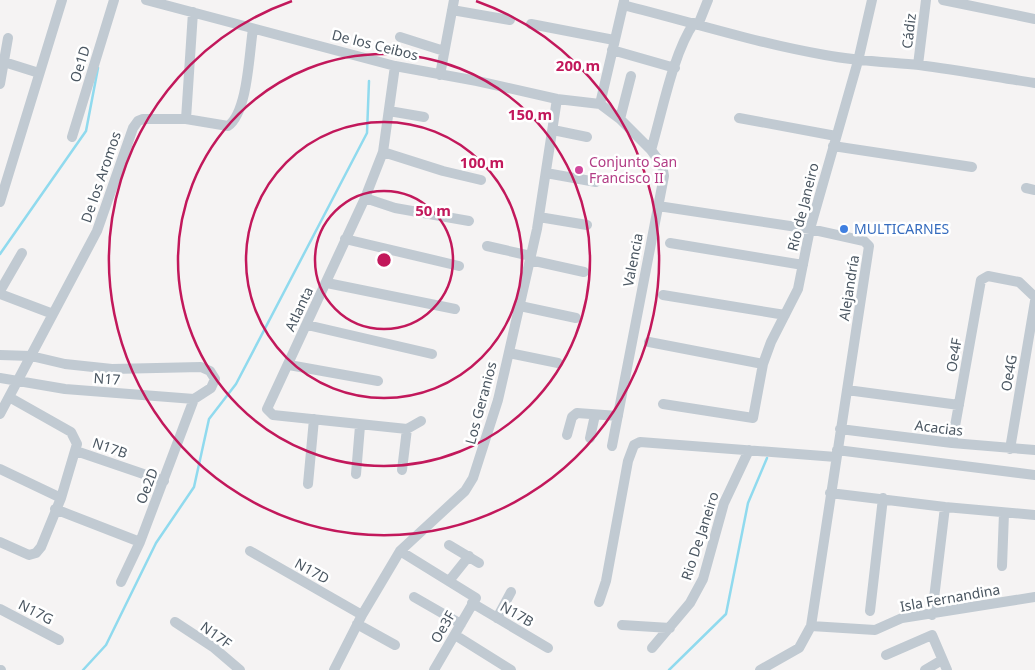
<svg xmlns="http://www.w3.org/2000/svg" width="1035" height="670" font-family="'Noto Sans',sans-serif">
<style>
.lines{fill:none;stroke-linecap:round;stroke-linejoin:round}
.stream{stroke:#90daee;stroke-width:2.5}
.minor{stroke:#c1cad2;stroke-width:10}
.ring{fill:none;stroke:#c2185b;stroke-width:2.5}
.hotel-dot{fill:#d1479c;stroke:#fff;stroke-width:2}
.shop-dot{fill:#3f7fe0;stroke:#fff;stroke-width:2}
.labels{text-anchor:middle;stroke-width:5;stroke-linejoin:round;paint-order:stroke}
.street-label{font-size:14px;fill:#4a5661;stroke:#fff}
.hotel-label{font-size:14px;fill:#b23c85;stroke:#fff;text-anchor:start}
.shop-label{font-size:14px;fill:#366cbe;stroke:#fff;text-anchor:start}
.centre{fill:#c2185b;stroke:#fff;stroke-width:2.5}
.ring-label{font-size:15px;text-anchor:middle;font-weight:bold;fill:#c2185b;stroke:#fff;stroke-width:5;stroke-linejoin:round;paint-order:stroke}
</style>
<rect width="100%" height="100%" fill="#f5f3f3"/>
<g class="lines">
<path class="stream" d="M0 254 86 131 98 68
M83 670 106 645 156 543 194 487 209 419 236 384 367 133 369 81
M669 670 726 614 748 503 767 458"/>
<path class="minor" d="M146 0 395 66 477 81 557 99 600 104 620 119 651 150 662 165 664 176 612 446
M943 0 1035 19
M623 5C691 22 756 43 825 55 856 61 887 62 919 65 958 70 996 77 1035 83
M452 10 510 20
M531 24 614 40
M698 25 708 0
M400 37 444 51
M612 50 675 68
M4 62 39 73
M918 65 926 0
M395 66 383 152 365 198 267 409 273 415 407 429 421 421
M440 75 454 0
M0 84 8 38
M600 104 624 1
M389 111 424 117
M739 118 836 136
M186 119 193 12
M620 119 631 76
M553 130 587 137
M72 137 114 0
M833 146 972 167
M651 150C662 113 673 53 694 23
M383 152 443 171 481 180
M546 173 596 182
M1026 188 1035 190
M365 198 395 208 469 221
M0 202 62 0
M658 206 810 229 864 241 869 246 811 626 799 648 760 670
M539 217 587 225
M345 239 459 266
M670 243 803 265
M487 246 531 256
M530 260 584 272
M327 283 455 309
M0 291 22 253
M0 294 53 314
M663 295 785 315
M520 306 576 318
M307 325 432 354
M649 342 763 364
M509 353 558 363
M0 355 31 356 65 364 112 369 201 367 210 371 215 379 211 388 194 399 65 389 0 378
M289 365 378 381
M847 390 959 405
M663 404 753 418 763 364 771 342 798 289 810 229 858 61 872 0
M0 414 97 231 133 128 138 121 143 119H186L228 126C248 112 249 53 253 29
M840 429 952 443 1035 450
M567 435 572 417 577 413 618 416
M590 438 595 415
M952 443 981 280 988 276 1019 282 1035 297
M1010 449 1035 301
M837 450 1035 475
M76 451 164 481
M0 469 61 498
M402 470 407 429
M356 474 360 426
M308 484 314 419
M830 493 945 507 1035 515
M55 509 140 542
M0 542 29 555 36 553 41 547 61 498 77 444 71 432 9 397
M449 545 479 563
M250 551 362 615
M400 551 476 598 434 670
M1002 566 1004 513
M449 581 469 556
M121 582 140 542 194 399
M414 597 461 624
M599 602 606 581 628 461 634 445 640 442 836 457
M472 603 548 648
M0 609 59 640
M870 611 883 498
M932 615 945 507
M497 618 511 592
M175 622 213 647 240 670
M357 624 395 645
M622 625 670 628
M811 626 875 630 902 618 1035 597
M455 635 511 670
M652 648 690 603 703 579 724 503 749 450
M886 655 932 635 947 670
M0 670H1
M334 670 362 615 400 551 465 491 473 478 498 400 537 229 557 99
M925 670 942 660"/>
</g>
<g class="ring">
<circle cx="384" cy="260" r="69"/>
<circle cx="384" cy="260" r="138"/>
<circle cx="384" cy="260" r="206"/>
<path d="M476 1A275 275 0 1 1 292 1"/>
</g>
<circle class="hotel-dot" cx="579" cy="170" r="5"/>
<circle class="shop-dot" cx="844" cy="229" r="5"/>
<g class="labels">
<g class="street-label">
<text transform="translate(909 31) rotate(-83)" y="5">Cádiz</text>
<text transform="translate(375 45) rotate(14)" y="5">De los Ceibos</text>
<text transform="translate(80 64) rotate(-73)" y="5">Oe1D</text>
<text transform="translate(101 177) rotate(-71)" y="5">De los Aromos</text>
<text transform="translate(803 207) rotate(-76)" y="5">Río de Janeiro</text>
<text transform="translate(633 260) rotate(-79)" y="5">Valencia</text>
<text transform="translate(849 288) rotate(-81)" y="5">Alejandría</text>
<text transform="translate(299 309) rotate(-65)" y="5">Atlanta</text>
<text transform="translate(954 355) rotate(-80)" y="5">Oe4F</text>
<text transform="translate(1009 373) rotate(-80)" y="5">Oe4G</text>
<text transform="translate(107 379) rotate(4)" y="5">N17</text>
<text transform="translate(481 403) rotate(-75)" y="5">Los Geranios</text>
<text transform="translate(939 428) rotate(7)" y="5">Acacias</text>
<text transform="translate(110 448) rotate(19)" y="5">N17B</text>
<text transform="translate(147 486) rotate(-69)" y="5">Oe2D</text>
<text transform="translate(700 536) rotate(-72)" y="5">Rio De Janeiro</text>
<text transform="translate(312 571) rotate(29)" y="5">N17D</text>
<text transform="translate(950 598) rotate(-10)" y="5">Isla Fernandina</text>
<text transform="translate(36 612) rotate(27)" y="5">N17G</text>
<text transform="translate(517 614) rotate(30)" y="5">N17B</text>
<text transform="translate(443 627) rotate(-60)" y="5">Oe3F</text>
<text transform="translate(216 635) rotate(36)" y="5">N17F</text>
</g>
<g class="hotel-label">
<text x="589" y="167">Conjunto San<tspan x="589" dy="16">Francisco II</tspan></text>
</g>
<g class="shop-label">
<text x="854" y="234">MULTICARNES</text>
</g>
</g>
<circle cx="384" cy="260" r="8" class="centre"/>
<g class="ring-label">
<text x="578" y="71">200 m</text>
<text x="530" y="120">150 m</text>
<text x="482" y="168">100 m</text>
<text x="433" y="216">50 m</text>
</g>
</svg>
